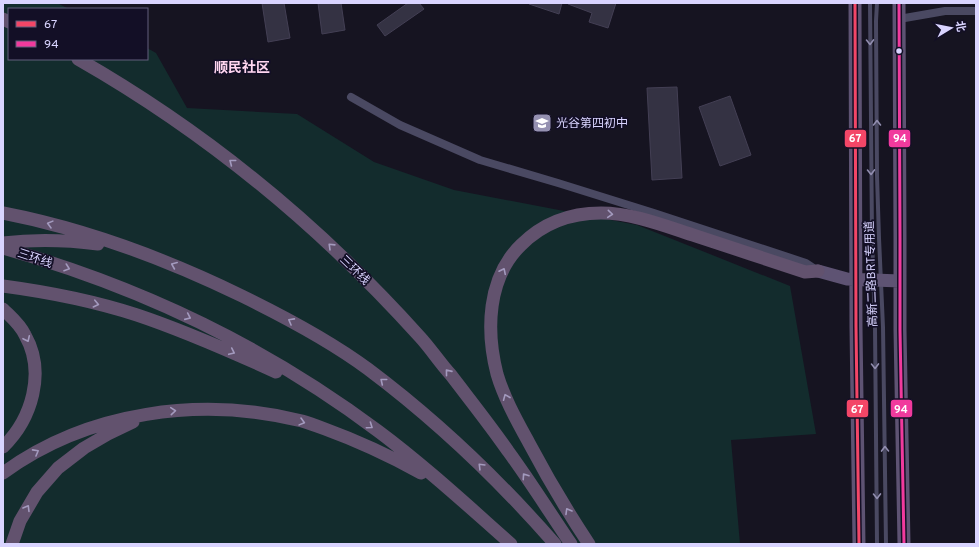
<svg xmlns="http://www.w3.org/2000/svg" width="979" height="547" font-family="Overpass,'Noto Sans SC',sans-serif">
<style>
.green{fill:#132c2d}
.building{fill:#343243;stroke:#433f54}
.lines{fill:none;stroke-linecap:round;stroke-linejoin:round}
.service{stroke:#4a4962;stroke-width:4}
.minor{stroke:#4a4962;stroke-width:8}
.primary{stroke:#5e5373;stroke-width:13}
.trunk{stroke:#62526e;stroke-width:13}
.bus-1-casing{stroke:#130f26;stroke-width:6}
.bus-2-casing{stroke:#130f26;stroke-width:6}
.bus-1{stroke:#f34667;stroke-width:3}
.bus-2{stroke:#f13a9d;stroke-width:3}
.oneway{stroke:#928eb0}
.oneway2{stroke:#a39abe}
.bus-dot{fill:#d9d4ff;stroke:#130f26;stroke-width:1.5}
.labels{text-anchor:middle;stroke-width:3.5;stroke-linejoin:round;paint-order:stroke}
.poi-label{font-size:12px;fill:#d9d4ff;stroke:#130f26;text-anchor:start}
.street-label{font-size:12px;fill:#d9d4ff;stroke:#130f26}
.quarter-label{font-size:14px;font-weight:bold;fill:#ffd6f0;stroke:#130f26}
.line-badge{stroke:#130f26;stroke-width:1.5}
.badge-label{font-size:11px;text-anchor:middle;font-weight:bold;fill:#fff}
</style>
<rect width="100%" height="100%" fill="#161421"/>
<path class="green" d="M3 3H57L69 9H9V59H147V48L156 53 187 108 297 114 374 162 454 190 637 225 790 286 816 434 731 440 740 544H3Z"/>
<path class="building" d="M262 3H284L290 38 268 42Z
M318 3H341L345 30 322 34Z
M408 3H419L424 9 385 36 377 25Z
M529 3H562L559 14 529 4Z
M568 3H616L608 28 589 22 592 13 568 4Z
M677 87 682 178 652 180 647 88Z
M730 96 751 155 720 166 699 107Z"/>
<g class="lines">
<path class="service" d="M870 3 872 237 875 327 877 544
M877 3 876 21 877 176 879 238 883 327 886 544"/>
<path class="minor" d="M899 19 945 11H976
M351 97 400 125 480 160 558 183 654 213 806 263 818 271"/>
<path class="primary" d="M855 3 856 327 859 544
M899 3 900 238V330L904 544
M818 271 847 279 900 281"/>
<path class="trunk" d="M3 19 9 22
M78 59C206 132 321 227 420 337 431 349 440 363 451 375 470 400 490 425 508 451 530 481 550 513 571 544
M3 213C86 229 166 259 242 296 285 317 329 340 368 369 436 420 499 480 555 544
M3 243C35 239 67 240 98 244
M3 248C138 286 266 347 378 431 425 466 468 506 511 544
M3 286C48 292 94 301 137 315 185 331 230 351 276 372
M3 309C11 317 20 324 25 335 46 372 32 419 3 447
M3 473C88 411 201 396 302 421 309 423 317 426 325 429 358 441 390 456 421 473
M12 544 20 521 37 492 58 468 84 448 108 434 133 422
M589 544C567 511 547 477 529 443 517 421 504 398 497 374 486 331 487 278 521 245 543 223 569 213 601 213 633 213 665 226 696 236 732 248 769 260 805 272L818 271"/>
<defs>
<path id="bus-1" d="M855 3 856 327 859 544"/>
<path id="bus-2" d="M899 3 900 238V330L904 544"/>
</defs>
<use href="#bus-1" class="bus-1-casing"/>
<use href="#bus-2" class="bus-2-casing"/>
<use href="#bus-1" class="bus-1"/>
<use href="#bus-2" class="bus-2"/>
</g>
<defs><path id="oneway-chevron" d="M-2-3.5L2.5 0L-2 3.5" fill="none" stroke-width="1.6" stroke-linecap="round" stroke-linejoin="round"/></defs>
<g class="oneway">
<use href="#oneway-chevron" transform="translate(870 42) rotate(89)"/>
<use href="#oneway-chevron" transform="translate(877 123) rotate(-90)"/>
<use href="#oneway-chevron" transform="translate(871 172) rotate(89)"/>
<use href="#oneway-chevron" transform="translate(875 366) rotate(89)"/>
<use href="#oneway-chevron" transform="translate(885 449) rotate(-91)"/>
<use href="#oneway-chevron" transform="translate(877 496) rotate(89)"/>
</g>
<g class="oneway2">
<use href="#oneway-chevron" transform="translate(232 162) rotate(-142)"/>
<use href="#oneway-chevron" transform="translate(610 214) rotate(5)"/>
<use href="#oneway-chevron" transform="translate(50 224) rotate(-165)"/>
<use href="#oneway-chevron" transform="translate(331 246) rotate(-136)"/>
<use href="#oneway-chevron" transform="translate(174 265) rotate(-157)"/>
<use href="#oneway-chevron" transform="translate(67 268) rotate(19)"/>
<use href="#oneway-chevron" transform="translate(503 271) rotate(-64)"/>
<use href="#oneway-chevron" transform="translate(96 304) rotate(13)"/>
<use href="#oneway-chevron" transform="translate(188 317) rotate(24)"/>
<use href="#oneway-chevron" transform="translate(291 321) rotate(-151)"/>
<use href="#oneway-chevron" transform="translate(27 339) rotate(65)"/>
<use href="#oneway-chevron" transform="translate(232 352) rotate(25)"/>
<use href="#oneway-chevron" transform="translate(448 372) rotate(-129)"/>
<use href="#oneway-chevron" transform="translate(383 381) rotate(-141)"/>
<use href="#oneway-chevron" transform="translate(506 397) rotate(-112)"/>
<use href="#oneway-chevron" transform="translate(173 411) rotate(-5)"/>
<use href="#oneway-chevron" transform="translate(302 422) rotate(15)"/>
<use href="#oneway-chevron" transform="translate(370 426) rotate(35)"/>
<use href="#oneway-chevron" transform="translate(36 452) rotate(-29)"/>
<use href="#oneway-chevron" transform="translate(481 466) rotate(-135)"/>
<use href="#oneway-chevron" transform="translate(525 476) rotate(-124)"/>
<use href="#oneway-chevron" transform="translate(27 508) rotate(-59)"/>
<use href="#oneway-chevron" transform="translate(568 511) rotate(-120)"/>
</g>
<defs>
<symbol id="school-square" viewBox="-11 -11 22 22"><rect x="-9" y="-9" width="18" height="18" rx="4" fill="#9591b1" stroke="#130f26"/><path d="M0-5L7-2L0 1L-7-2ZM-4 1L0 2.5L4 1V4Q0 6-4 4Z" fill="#fff"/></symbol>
</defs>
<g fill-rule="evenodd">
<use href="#school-square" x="531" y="112" width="22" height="22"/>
</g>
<circle class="bus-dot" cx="899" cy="51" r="3.5"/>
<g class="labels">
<g class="poi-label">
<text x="556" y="127">光谷第四初中</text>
</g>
<g class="street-label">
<text transform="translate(35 258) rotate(18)" y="4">三环线</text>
<text transform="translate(355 270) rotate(44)" y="4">三环线</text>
<text transform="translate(871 274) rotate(-92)" y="4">高新二路BRT专用道</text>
</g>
<g class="quarter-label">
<text x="242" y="72">顺民社区</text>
</g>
</g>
<g class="line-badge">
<rect x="844" y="129" width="23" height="19" rx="4" fill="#f34667"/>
<rect x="888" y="129" width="23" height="19" rx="4" fill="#f13a9d"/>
<rect x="846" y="399" width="23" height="19" rx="4" fill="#f34667"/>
<rect x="890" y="399" width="23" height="19" rx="4" fill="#f13a9d"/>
</g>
<g class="badge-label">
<text x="855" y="142">67</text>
<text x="900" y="142">94</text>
<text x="857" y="413">67</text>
<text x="901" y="413">94</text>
</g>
<rect width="979" height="547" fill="none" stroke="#d9d4ff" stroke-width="8"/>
<rect x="8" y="8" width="140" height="52" fill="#130f26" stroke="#625e7d"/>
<rect x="16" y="21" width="20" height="6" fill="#f34667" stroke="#625e7d"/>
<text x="44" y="28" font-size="12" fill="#d9d4ff">67</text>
<rect x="16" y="41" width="20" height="6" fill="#f13a9d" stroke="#625e7d"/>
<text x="44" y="48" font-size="12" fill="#d9d4ff">94</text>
<g transform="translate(951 28) rotate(80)" stroke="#130f26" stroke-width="3" paint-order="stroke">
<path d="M0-3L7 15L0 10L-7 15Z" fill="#d9d4ff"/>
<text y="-6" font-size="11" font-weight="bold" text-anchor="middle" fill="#d9d4ff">北</text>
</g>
</svg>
